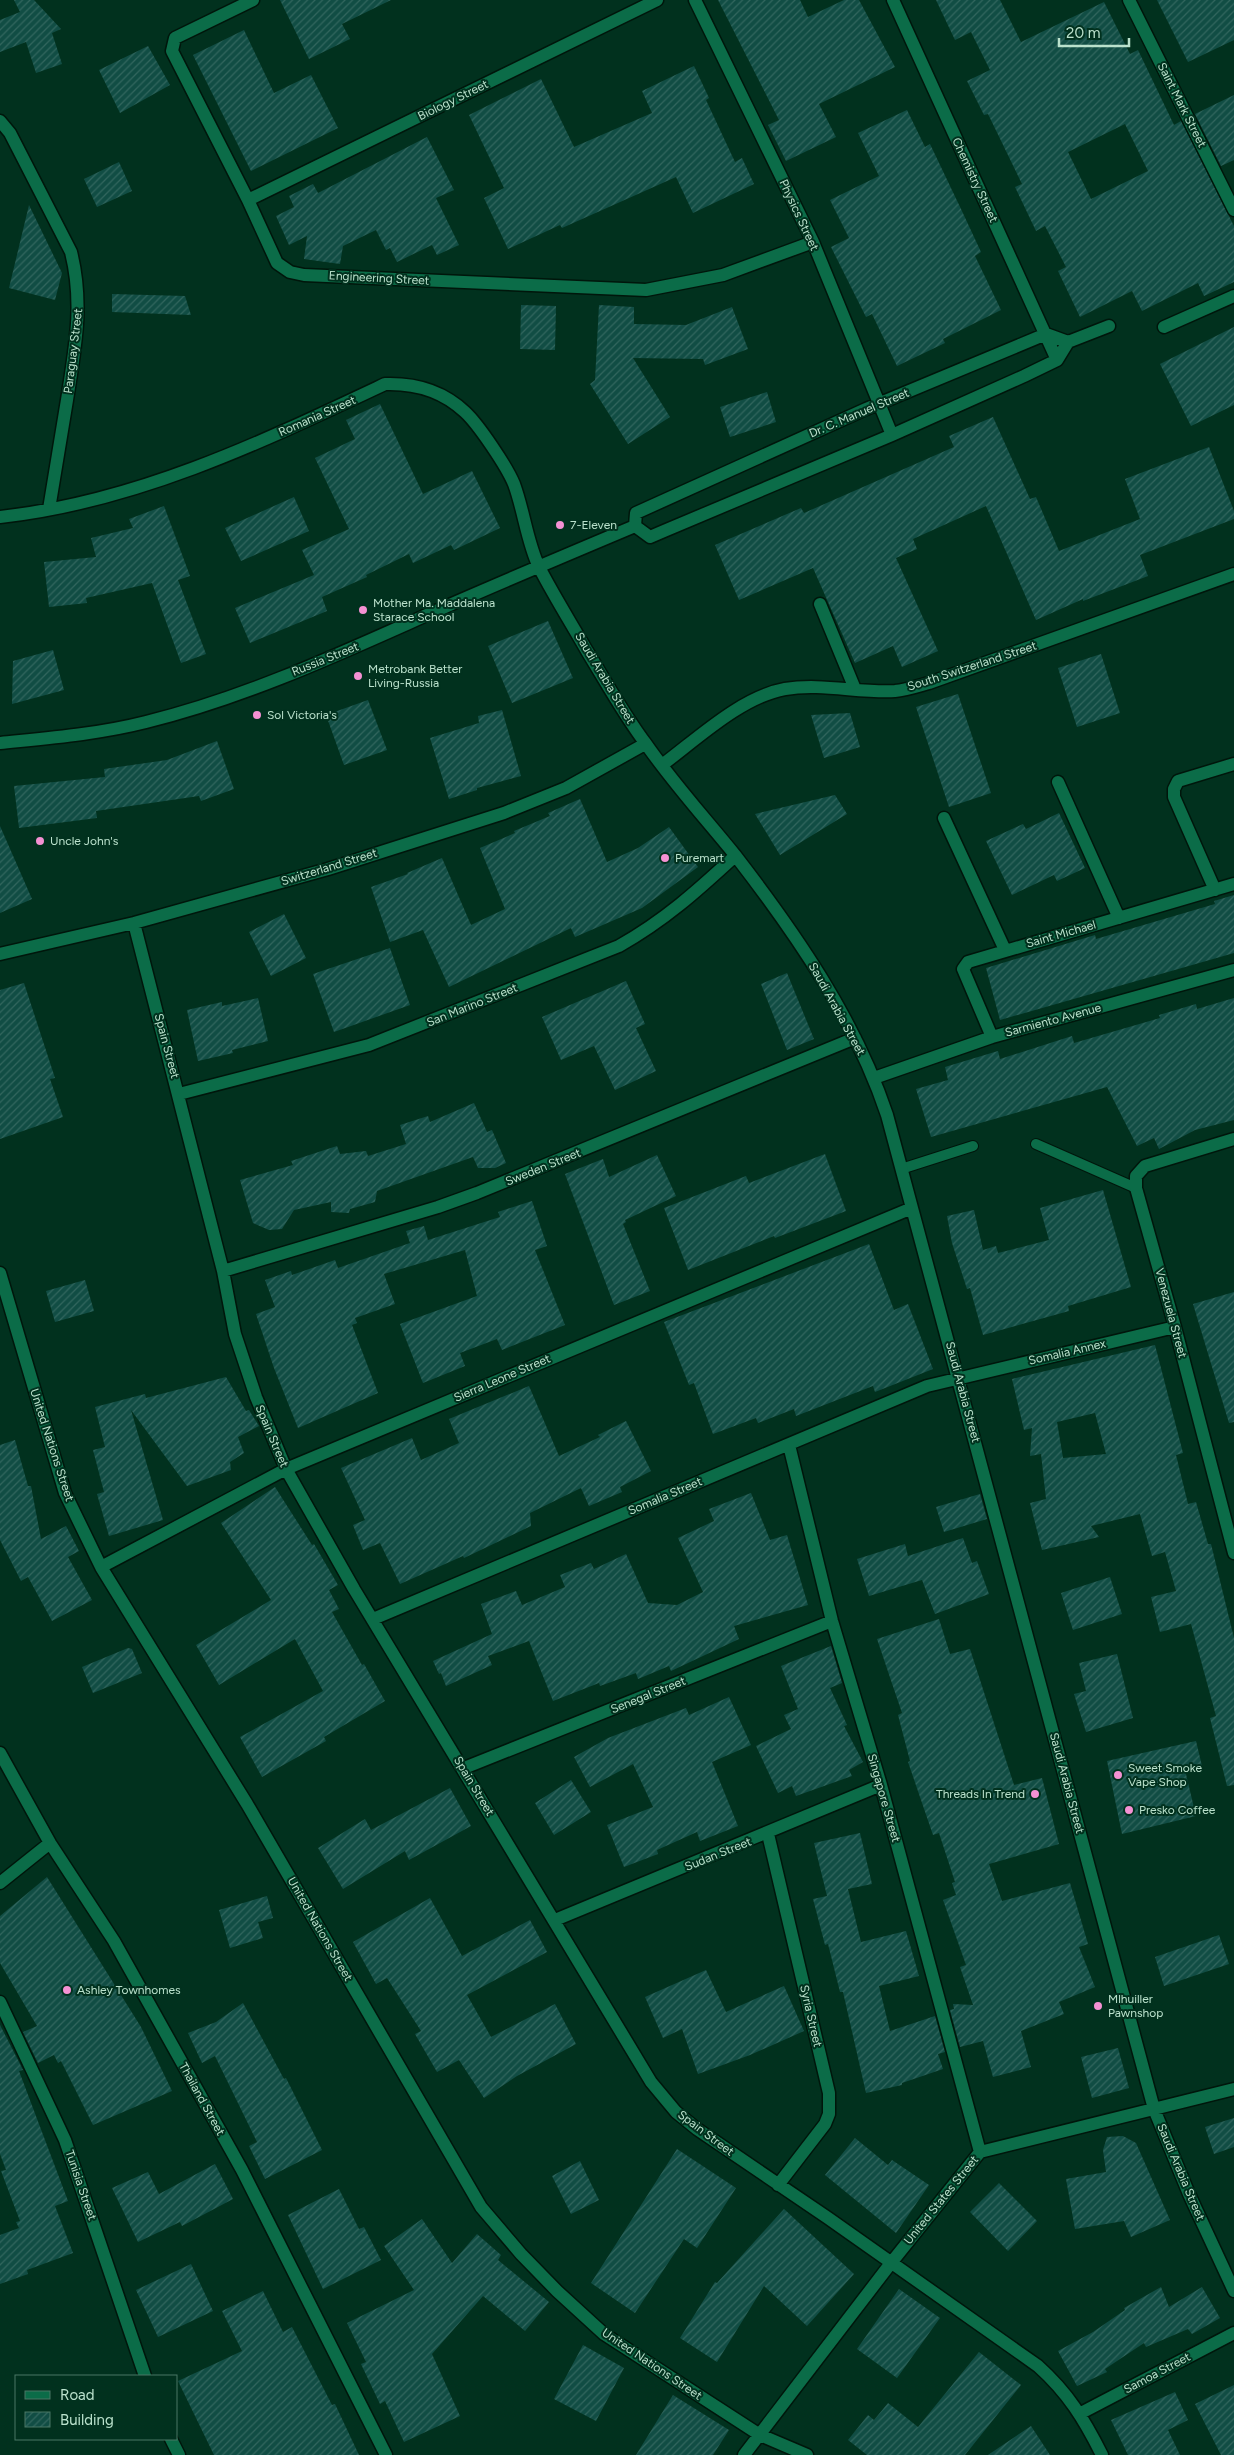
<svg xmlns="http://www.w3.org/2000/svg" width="1234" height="2455" font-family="Figtree,sans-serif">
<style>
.building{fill:url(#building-hatch);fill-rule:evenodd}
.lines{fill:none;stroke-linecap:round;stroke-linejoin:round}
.lane-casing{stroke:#00160b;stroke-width:12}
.street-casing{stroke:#00160b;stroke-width:15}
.lane{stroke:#0b6c48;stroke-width:10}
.street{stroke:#0b6c48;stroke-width:12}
.poi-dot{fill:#f491d3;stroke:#01311e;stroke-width:2}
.labels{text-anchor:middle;stroke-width:4;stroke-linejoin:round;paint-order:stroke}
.street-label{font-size:12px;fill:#bae1cc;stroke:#01311e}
.poi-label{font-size:12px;fill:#bae1cc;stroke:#01311e;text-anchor:start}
</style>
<defs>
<pattern id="building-hatch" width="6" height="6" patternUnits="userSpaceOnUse" patternTransform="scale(1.25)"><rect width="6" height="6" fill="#114d44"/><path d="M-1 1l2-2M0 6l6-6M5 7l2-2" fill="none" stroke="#32665e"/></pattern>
</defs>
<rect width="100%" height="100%" fill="#01311e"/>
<path class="building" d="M14 0H34L61 29 52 33 62 64 36 73 26 42 0 52V20L20 12Z
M280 0H391L342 24 350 39 309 59Z
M718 0H800L808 17 844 0H859L895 67 819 104 836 137 786 161 768 125 779 120Z
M936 0H1000L1021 42 1104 2 1130 54 1138 50 1174 125 1181 121 1234 226V282L1204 296 1198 283 1142 311 1132 291 1080 317 1058 271 1066 267 1045 226 1036 231 1015 187 1022 184 988 114 984 115 967 81 990 70 971 32 955 40ZM1125 124 1148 171 1091 199 1068 152Z
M1157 0H1234V40L1188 62Z
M244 30 274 93 311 75 338 128 251 171 193 55Z
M148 46 170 85 120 113 99 70Z
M694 66 709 98 706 100 735 162 742 158 754 184 693 213 676 177 562 228 560 225 508 249 484 198 504 188 469 115 541 79 574 147 652 113 642 91Z
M1234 95V160L1221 166 1195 114Z
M907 110 925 147 930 144 961 209 981 252 975 256 1001 310 943 339 945 343 897 366 872 314 866 317 831 247 849 238 830 200 879 176 858 133Z
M427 137 454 190 436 198 459 245 437 255 432 245 397 262 390 248 386 250 376 230 343 246 340 264 304 259 307 236 289 245 276 216 294 207 289 196 313 184 318 193Z
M119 162 132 191 97 207 84 179Z
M29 205 62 273 55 300 9 288Z
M112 294 185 296 191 315 112 312Z
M521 305 556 306 555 350 520 349Z
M599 305 634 307V324L686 325 732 307 748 349 705 365 703 359 633 358 670 417 628 444 590 384 595 380Z
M1234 327V405L1191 426 1160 364Z
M767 392 776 422 730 437 720 407Z
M380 404 423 494 472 471 500 528 454 550 451 545 413 563 409 554 366 575 367 577 322 597 327 611 250 643 235 608 314 575 302 550 349 529 315 458 355 439 346 420Z
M993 417 1030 499 1036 497 1059 551 1140 519 1125 479 1209 447 1234 511V519L1140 555 1148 576 1083 601V599L1036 620 986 506 913 539 917 549 896 558 938 651 902 667 893 646 855 663 813 568 739 600 715 545 801 508 804 513 954 447 949 436Z
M294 497 309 531 241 561 225 528Z
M164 506 190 576 178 580 206 654 181 663 152 583 86 598 87 603 49 607 44 562 96 557 91 538 133 528 129 519Z
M548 621 573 678 512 703 488 646Z
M53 650 64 690 12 704 13 661Z
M1101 654 1120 713 1077 727 1058 668Z
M958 694 991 793 949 807 916 707Z
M368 700 387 750 344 765 326 715Z
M502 710 521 776 477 788V790L449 799 430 738 479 723 478 716Z
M850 713 860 747 824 758 811 715Z
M217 741 234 789 201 801 199 796 96 811 97 818 19 828 14 786 105 777 104 769 167 760Z
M835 795 847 814 780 855 755 814Z
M580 799 607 862 638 848 669 827 698 867 642 908 575 937 571 928 449 987 423 930 390 942 371 887 408 874 407 873 442 858 471 925 505 909 480 848 515 833 514 831 550 816 548 813Z
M1059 813 1085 868 1057 881 1054 875 1012 895 986 841 1023 824 1026 829Z
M0 826 32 899 0 913Z
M1234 895V953L1000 1020 986 968 1095 935 1096 939 1215 904 1214 901Z
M284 914 306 958 271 976 249 932Z
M390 948 410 1005 334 1032 313 974Z
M787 973 814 1039 787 1050 761 984Z
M626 981 645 1024 636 1028 656 1071 615 1090 594 1046 561 1060 542 1017Z
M24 983 55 1078 50 1079 63 1117 0 1139V990Z
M258 998 268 1041 232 1050 233 1053 198 1061 187 1010 222 1002V1006Z
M1234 998V1120L1195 1130 1159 1149 1154 1138 1137 1146 1107 1087 931 1137 916 1089 948 1080 945 1067 998 1051 1000 1059 1072 1036 1074 1043 1160 1018 1159 1015 1196 1004 1197 1009Z
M474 1103 487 1132 492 1130 506 1163 495 1168H478L473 1157 377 1191 375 1202 350 1209 349 1213 331 1212V1202L294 1210 282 1229 269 1230 253 1223 240 1180 293 1165 291 1161 337 1146 340 1154 366 1151 368 1156 406 1144 400 1125 428 1116 430 1122Z
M825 1154 846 1211 775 1238 774 1236 688 1270 664 1208 746 1176 749 1183Z
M657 1155 676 1196 625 1220 626 1222 623 1224 650 1291 614 1305 565 1174 603 1159 609 1177Z
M1103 1190 1131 1287 1068 1306 1069 1311 983 1335 970 1288 967 1289 952 1243 947 1216 974 1210 983 1250 996 1246 998 1253 1049 1240 1040 1208Z
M532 1201 547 1246 535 1250 565 1325 502 1350 497 1339 460 1353 465 1366 423 1383 400 1324 477 1296 465 1250 384 1274 395 1304 355 1318 357 1323 352 1325 378 1393 298 1428 274 1368 256 1314 275 1307 265 1280 291 1271 292 1275 335 1260 338 1268 410 1243 406 1231 424 1226 428 1240 500 1217 498 1212Z
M869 1244 894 1310 908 1304 933 1369 875 1392 873 1386 796 1416 794 1409 758 1423 756 1418 713 1434 694 1383 689 1385 664 1322Z
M85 1280 94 1311 55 1322 46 1291Z
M1234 1292V1422L1229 1423 1193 1304Z
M1155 1345 1183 1453 1176 1455 1188 1504 1196 1502 1208 1544H1211L1234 1638V1785L1227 1786 1210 1718 1216 1716 1191 1624 1160 1632 1151 1597 1176 1591 1165 1552 1152 1556 1140 1514 1091 1526 1099 1537 1042 1550 1030 1503 1046 1499 1041 1454 1030 1456 1032 1428 1024 1430 1012 1379ZM1095 1413 1106 1454 1063 1458 1057 1422Z
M226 1377 246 1411 249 1410 259 1426 238 1437 244 1453 230 1462 231 1470 187 1486 131 1410 163 1520 109 1536 97 1494 104 1492 93 1450 105 1447 95 1407 145 1394 146 1398Z
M529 1386 559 1456 600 1437 598 1435 626 1421 651 1471 620 1487 622 1492 589 1506 581 1488 530 1513 531 1526 464 1558 463 1556 400 1584 380 1543 363 1550 353 1525 365 1520 341 1468 412 1438 421 1460 459 1443 449 1419Z
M15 1440 28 1486H31L41 1539 66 1526 79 1551 68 1557 92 1600 52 1621 28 1577 21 1581 0 1540V1445Z
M275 1487 312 1545 314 1544 338 1585 329 1590 339 1609 332 1612 362 1665 364 1664 385 1701 324 1737 326 1741 262 1777 240 1737 323 1691 295 1639 219 1685 196 1645 271 1600 221 1523Z
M751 1493 770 1540 787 1535 808 1605 734 1626 739 1639 671 1671 669 1666 638 1679 636 1673 600 1686 599 1683 553 1701 529 1641 488 1656 492 1665 446 1686 441 1673 439 1674 433 1661 492 1634 481 1604 516 1591 522 1605 565 1587 560 1575 591 1563 594 1569 626 1554 648 1603 677 1605 703 1592 678 1538 714 1521 709 1509Z
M980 1494 987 1519 944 1532 936 1507Z
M963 1538 972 1563 977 1561 989 1594 935 1614 922 1580 869 1596 857 1559 905 1544 908 1556Z
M1110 1577 1122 1614 1073 1630 1061 1593Z
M939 1619 950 1654 970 1649 1014 1785 1042 1778 1059 1844 989 1864 1002 1901 1070 1883 1088 1944 1079 1947 1095 1987 1059 2002 1064 2014 1021 2031 1031 2067 993 2077 983 2041 960 2047 950 2010 954 2009 953 2004 973 2005 960 1967 966 1965 943 1900 956 1895 952 1883 955 1882 939 1833 933 1835 908 1762 910 1761 898 1715 902 1713 877 1639Z
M831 1646 842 1683 830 1688 847 1725 844 1726 863 1762 849 1770 852 1776 796 1796 792 1786 778 1793 756 1746 791 1729 784 1715 798 1709 781 1666Z
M128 1648 132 1649 142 1673 93 1693 82 1667Z
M1117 1654 1133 1718 1086 1732 1074 1694 1086 1691 1079 1663Z
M729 1697 751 1745 712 1762 738 1826 700 1841 697 1832 657 1850 658 1854 624 1867 607 1825 653 1807 633 1764 590 1787 574 1757 608 1738 686 1708 689 1715Z
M1196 1741 1202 1766 1185 1770 1196 1816 1122 1834 1107 1761Z
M571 1780 591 1812 554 1835 535 1803Z
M450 1788 471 1826 409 1860 405 1851 343 1889 318 1848 365 1819 371 1830Z
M860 1833 872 1884 848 1889 861 1942 906 1931 919 1976 879 1986 890 2031 935 2016 945 2052 938 2054 943 2069 902 2083V2085L866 2093 843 1992H840L828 1944 825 1945 813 1899 827 1896 814 1843Z
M47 1877 141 2027 172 2091 93 2125 61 2061 58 2063 54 2055 38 2063 23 2032 37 2026 0 1963V1916Z
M267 1896 273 1918 258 1922 263 1938 230 1948 219 1910Z
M430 1898 462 1956 530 1920 547 1952 467 1995 491 2037 555 2004 576 2044 517 2076 484 2098 459 2060 437 2072 415 2034 421 2031 387 1978 376 1984 353 1942Z
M1219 1935 1229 1964 1164 1986 1155 1957Z
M706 1970 726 2012 784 1986 804 2031 750 2055 698 2074 682 2029 663 2038 645 1997Z
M243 2003 284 2079 286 2078 322 2150 265 2179 249 2146 257 2142 215 2056 202 2063 188 2033 216 2022Z
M0 2025 23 2070 19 2071 68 2201 55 2206 73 2253 27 2270 28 2274 0 2284V2235L19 2228 16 2222 20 2221 1 2171 6 2170 0 2154Z
M1118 2048 1129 2088 1092 2098 1081 2057Z
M1234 2118V2147L1214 2154 1205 2127Z
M1123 2136 1136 2143 1170 2220 1131 2237 1124 2221 1075 2229 1066 2179 1106 2172 1103 2150 1107 2137Z
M855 2138 888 2165 892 2160 929 2185 896 2233 825 2175Z
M677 2149 736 2188 697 2248 684 2239 635 2313 591 2283Z
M580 2161 599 2200 571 2214 552 2176Z
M215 2164 233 2199 182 2226 180 2222 138 2242 112 2188 148 2172 159 2194Z
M999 2183 1037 2221 1008 2251 970 2212Z
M339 2189 359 2229 364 2227 381 2260 323 2289 288 2215Z
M784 2209 854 2274 807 2326 764 2286 717 2362 680 2338 715 2282 717 2283Z
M422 2219 452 2263 477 2234 501 2255 498 2260 549 2302 525 2331 483 2296 432 2354 460 2416 404 2442 385 2401 380 2404 361 2364 366 2362 347 2323 414 2290 384 2246Z
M191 2264 213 2311 158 2337 136 2290Z
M1161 2287 1169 2307 1202 2287 1220 2318 1192 2334 1188 2329 1146 2347 1144 2343 1105 2369 1107 2372 1077 2386 1058 2351 1093 2332 1125 2310 1124 2308Z
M899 2289 940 2318 897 2378 857 2349Z
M263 2291 283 2332 292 2327 332 2405 335 2404 359 2455H214L178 2381 242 2351 222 2311Z
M583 2345 624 2368 596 2421 554 2399Z
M979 2352 1021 2385 965 2455H867L848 2440 868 2415 874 2420 888 2403 918 2427Z
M1234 2385V2455H1221L1195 2404Z
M1175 2392 1188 2420 1168 2430 1180 2455H1128L1111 2420Z
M673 2395 729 2430 713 2455H636Z
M1031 2426 1050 2455H988Z"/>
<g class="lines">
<defs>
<path id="lane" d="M1036 1144 1136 1188
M901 1169 973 1146"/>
<path id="street" d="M253 0 175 38 172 51 248 200 277 263 290 272 304 275 646 290 723 275 813 242
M695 0 813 242 892 435
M893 0 1057 360
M1129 0 1234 210
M0 121 10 133 71 252C84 304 75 348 67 400 61 436 55 473 49 509
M248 200 657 0
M1164 327 1234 296
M0 517C137 502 262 442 385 384 415 383 443 391 465 412 479 425 507 467 514 484 524 511 527 542 539 567 554 596 571 623 587 651 606 682 624 715 646 744 673 783 705 818 735 855 796 934 855 1019 887 1115L1154 2109 1189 2194 1234 2291
M635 526 650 537 664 531 892 435 1024 376 1057 360 1068 342 1109 326
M635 526 636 513 866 409 1046 334 1068 342
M820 604 855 689
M0 743C49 738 99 734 146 722 244 698 337 655 429 614 497 584 566 555 635 526
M662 765C697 739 741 697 785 689 821 683 859 693 895 691 906 690 918 686 929 683L1234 574
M1058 782 1119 918
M944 818 1005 950
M1215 890 1174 797V789L1178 781 1234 764
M134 923 223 1271 235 1334 256 1397 286 1469 354 1589 651 2082 676 2112 697 2129 828 2218 1038 2366C1068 2393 1084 2419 1102 2455
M0 954 134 923 328 869 504 813 566 788 645 744
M992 1037 963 969 968 962 1234 884
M874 1078 992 1037 1234 970
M179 1094 369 1045 619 946C665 920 697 891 735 856
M1234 1139 1145 1166 1136 1176V1188L1175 1327 1234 1553
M223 1271 438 1207 477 1193 855 1038
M0 1273 65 1493 101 1567 247 1804 481 2207 521 2254 557 2291 604 2334 760 2435 807 2455
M789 1445 832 1621 881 1785 980 2152
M101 1567 286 1469 912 1208
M373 1619 927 1386 1175 1327
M0 1753 50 1843 114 1941 242 2170 386 2455
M464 1768 832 1621
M768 1834 829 2093V2114L825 2124 778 2185
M0 1883 50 1843
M555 1920 881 1785
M0 2002 65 2140 145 2376
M1081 2413 1234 2333
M171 2439 179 2455
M744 2455 891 2263 980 2152 1234 2089"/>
</defs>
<use href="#lane" class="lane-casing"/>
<use href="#street" class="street-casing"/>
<use href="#lane" class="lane"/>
<use href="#street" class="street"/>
</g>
<g class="poi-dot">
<circle cx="560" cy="525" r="5"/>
<circle cx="363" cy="610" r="5"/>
<circle cx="358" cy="676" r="5"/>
<circle cx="257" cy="715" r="5"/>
<circle cx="40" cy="841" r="5"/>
<circle cx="665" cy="858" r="5"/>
<circle cx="1118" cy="1775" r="5"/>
<circle cx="1035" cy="1794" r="5"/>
<circle cx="1129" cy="1810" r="5"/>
<circle cx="67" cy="1990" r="5"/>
<circle cx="1098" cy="2006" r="5"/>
</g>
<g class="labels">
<g class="street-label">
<text transform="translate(453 100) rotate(-26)" y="4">Biology Street</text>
<text transform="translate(1182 105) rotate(63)" y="4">Saint Mark Street</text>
<text transform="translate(975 180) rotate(65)" y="4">Chemistry Street</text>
<text transform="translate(799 215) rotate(65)" y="4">Physics Street</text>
<text transform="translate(379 278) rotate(3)" y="4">Engineering Street</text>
<text transform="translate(73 351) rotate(-83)" y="4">Paraguay Street</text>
<text transform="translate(859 413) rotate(-23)" y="4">Dr. C. Manuel Street</text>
<text transform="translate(317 416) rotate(-24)" y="4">Romania Street</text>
<text transform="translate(325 659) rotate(-22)" y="4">Russia Street</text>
<text transform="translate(972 666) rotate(-18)" y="4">South Switzerland Street</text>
<text transform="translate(605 678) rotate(59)" y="4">Saudi Arabia Street</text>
<text transform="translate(329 867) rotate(-17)" y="4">Switzerland Street</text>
<text transform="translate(1061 934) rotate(-16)" y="4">Saint Michael</text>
<text transform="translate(472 1005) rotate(-22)" y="4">San Marino Street</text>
<text transform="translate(837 1009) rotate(61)" y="4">Saudi Arabia Street</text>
<text transform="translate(1053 1020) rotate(-15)" y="4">Sarmiento Avenue</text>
<text transform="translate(167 1046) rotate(75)" y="4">Spain Street</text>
<text transform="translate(543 1167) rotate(-22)" y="4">Sweden Street</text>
<text transform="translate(1171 1313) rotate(75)" y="4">Venezuela Street</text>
<text transform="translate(1067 1352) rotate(-13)" y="4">Somalia Annex</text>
<text transform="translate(502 1378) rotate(-23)" y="4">Sierra Leone Street</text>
<text transform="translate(963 1392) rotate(75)" y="4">Saudi Arabia Street</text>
<text transform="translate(272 1436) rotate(67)" y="4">Spain Street</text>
<text transform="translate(52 1445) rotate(72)" y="4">United Nations Street</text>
<text transform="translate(665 1496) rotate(-23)" y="4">Somalia Street</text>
<text transform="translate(648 1695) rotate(-22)" y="4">Senegal Street</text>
<text transform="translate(1067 1783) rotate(75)" y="4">Saudi Arabia Street</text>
<text transform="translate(474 1786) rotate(59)" y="4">Spain Street</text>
<text transform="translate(884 1798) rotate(74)" y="4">Singapore Street</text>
<text transform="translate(718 1854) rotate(-22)" y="4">Sudan Street</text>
<text transform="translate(320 1929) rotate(60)" y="4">United Nations Street</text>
<text transform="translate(811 2016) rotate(77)" y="4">Syria Street</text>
<text transform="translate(202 2099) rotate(61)" y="4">Thailand Street</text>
<text transform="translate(706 2133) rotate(37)" y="4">Spain Street</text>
<text transform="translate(1181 2172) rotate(67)" y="4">Saudi Arabia Street</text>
<text transform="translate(81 2185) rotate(71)" y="4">Tunisia Street</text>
<text transform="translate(941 2200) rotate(-51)" y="4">United States Street</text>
<text transform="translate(652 2364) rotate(34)" y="4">United Nations Street</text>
<text transform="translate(1157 2373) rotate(-28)" y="4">Samoa Street</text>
</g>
<g class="poi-label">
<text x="570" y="529">7-Eleven</text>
<text x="373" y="607">Mother Ma. Maddalena<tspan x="373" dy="14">Starace School</tspan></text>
<text x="368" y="673">Metrobank Better<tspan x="368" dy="14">Living-Russia</tspan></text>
<text x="267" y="719">Sol Victoria's</text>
<text x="50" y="845">Uncle John's</text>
<text x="675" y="862">Puremart</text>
<text x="1128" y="1772">Sweet Smoke<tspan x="1128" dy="14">Vape Shop</tspan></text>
<text x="1025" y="1798" text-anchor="end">Threads In Trend</text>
<text x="1139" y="1814">Presko Coffee</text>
<text x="77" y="1994">Ashley Townhomes</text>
<text x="1108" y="2003">Mlhuiller<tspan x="1108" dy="14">Pawnshop</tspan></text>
</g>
</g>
<rect x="15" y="2375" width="162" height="65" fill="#01311e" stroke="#4b7764"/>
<rect x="25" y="2391" width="25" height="8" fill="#0b6c48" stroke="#4b7764"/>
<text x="60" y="2400" font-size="15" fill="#bae1cc">Road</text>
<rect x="25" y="2412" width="25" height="15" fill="url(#building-hatch)" stroke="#4b7764"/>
<text x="60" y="2425" font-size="15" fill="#bae1cc">Building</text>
<path d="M1059 38v8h70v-8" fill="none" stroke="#bae1cc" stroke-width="2.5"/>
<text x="1066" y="38" font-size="15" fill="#bae1cc" stroke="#01311e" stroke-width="4" paint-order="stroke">20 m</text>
</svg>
